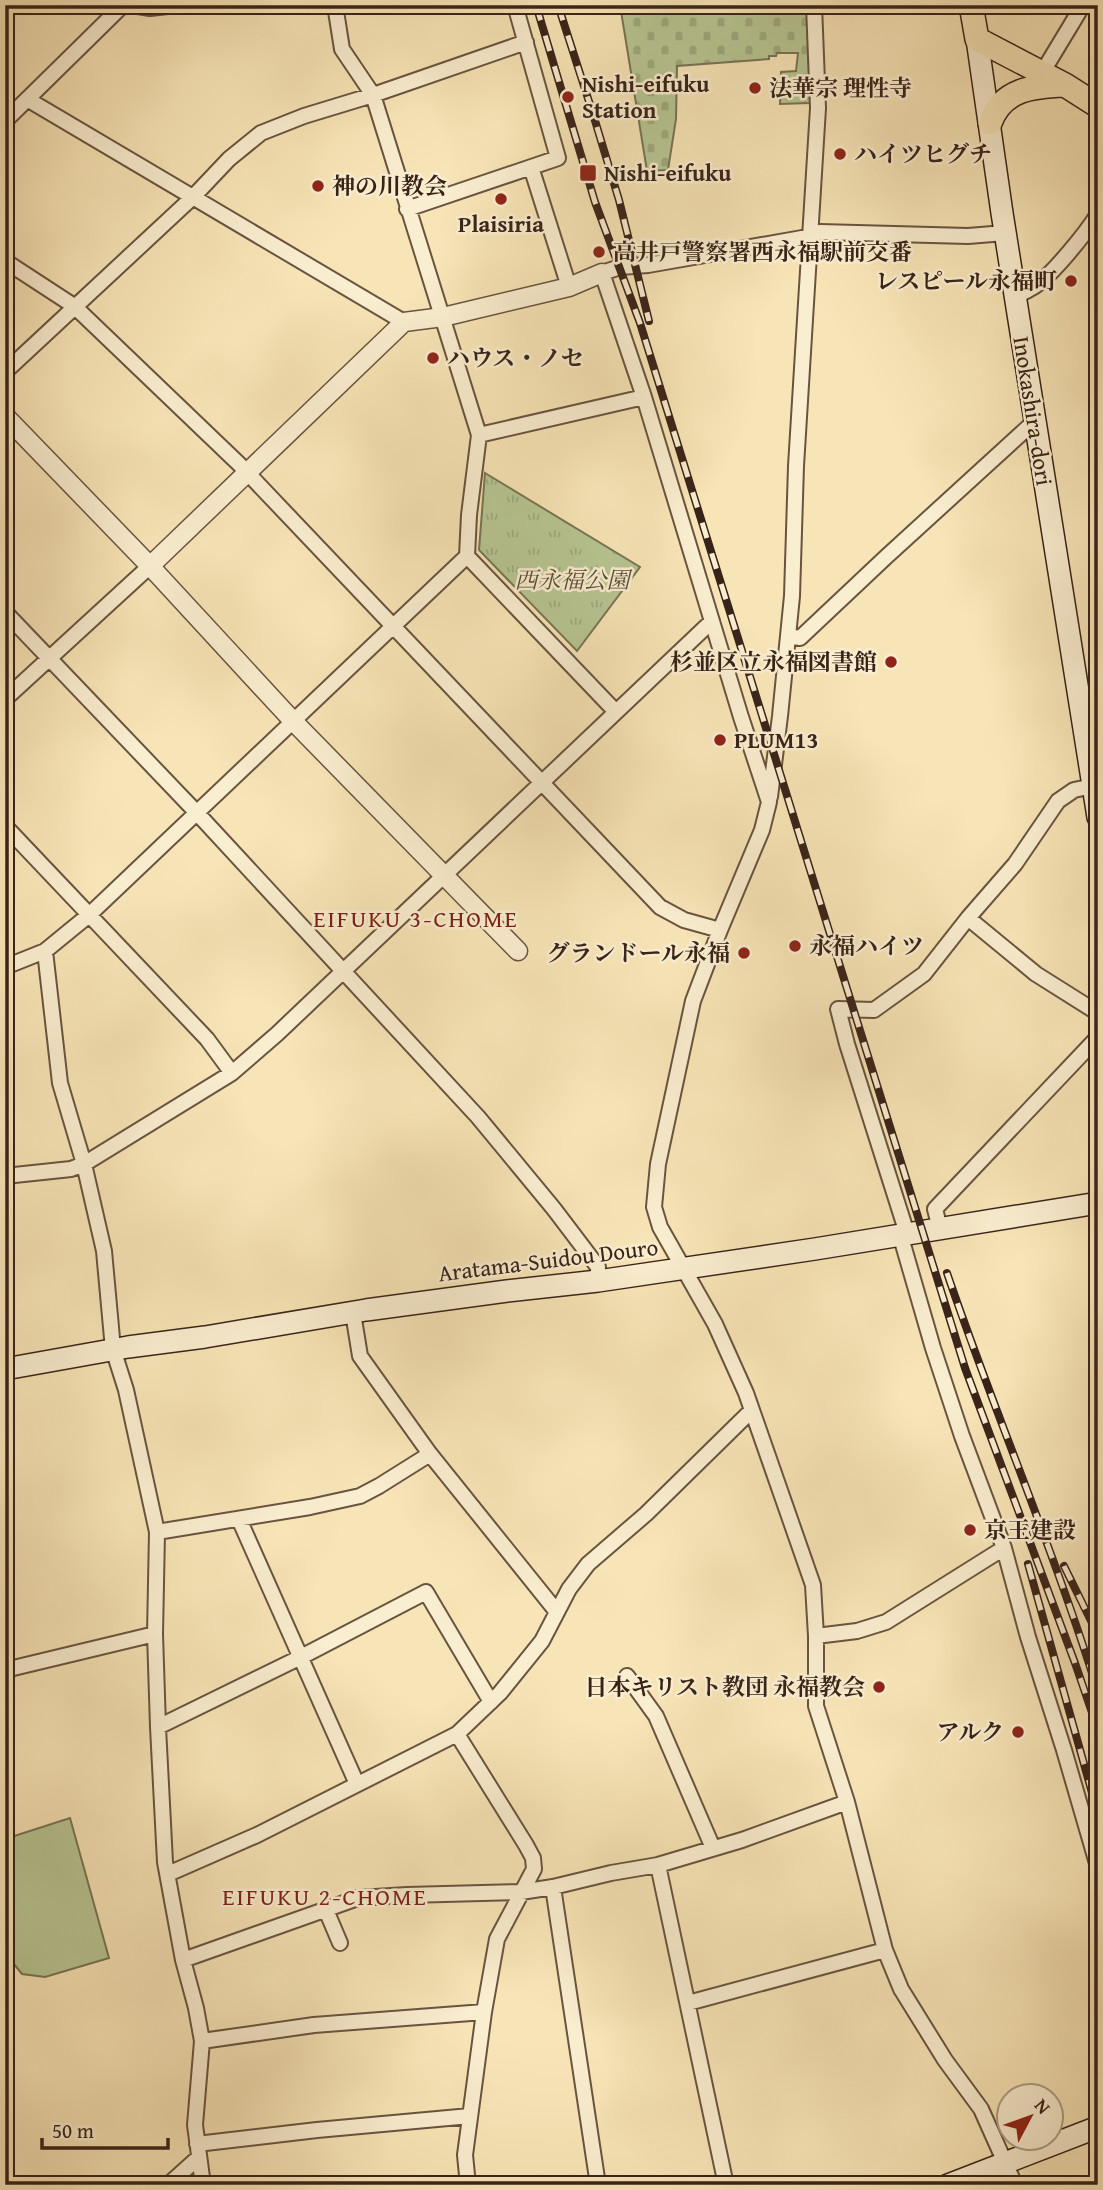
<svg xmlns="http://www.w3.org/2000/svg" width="1103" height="2190" font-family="'Gentium Book Plus','Noto Serif JP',serif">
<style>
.green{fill:#b7c693;stroke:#787456;stroke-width:2}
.cemetery{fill:url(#cemetery-stones);stroke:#787456;stroke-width:2}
.park{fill:url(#park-tufts);stroke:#787456;stroke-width:2}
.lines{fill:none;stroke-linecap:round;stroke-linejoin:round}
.minor-casing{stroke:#695440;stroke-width:18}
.tertiary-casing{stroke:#695440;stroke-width:21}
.secondary-casing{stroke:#392319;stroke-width:24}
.primary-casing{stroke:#392319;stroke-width:26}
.minor{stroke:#faeed0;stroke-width:14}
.tertiary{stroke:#faeed0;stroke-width:18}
.secondary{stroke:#faeed0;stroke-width:21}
.primary{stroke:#f8e5b7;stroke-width:23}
.rail-casing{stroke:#392319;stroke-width:8}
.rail{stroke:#faeed0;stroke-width:5;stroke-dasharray:16;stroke-linecap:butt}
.poi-dot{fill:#8f2418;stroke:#faeed0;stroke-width:2.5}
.labels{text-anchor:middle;stroke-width:5;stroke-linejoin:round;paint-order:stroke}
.poi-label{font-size:23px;font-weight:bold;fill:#392319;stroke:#faeed0;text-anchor:start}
.street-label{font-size:23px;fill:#392319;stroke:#faeed0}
.park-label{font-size:23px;font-style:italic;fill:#584c38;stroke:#faeed0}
.neighbourhood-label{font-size:24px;letter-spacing:2px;fill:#7a1f14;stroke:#faeed0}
</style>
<defs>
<pattern id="cemetery-stones" width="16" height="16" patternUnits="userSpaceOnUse" patternTransform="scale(1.75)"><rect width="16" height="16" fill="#b7c693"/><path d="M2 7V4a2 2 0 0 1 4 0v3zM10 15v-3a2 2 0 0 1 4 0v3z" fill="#9eaa7e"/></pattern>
<pattern id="park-tufts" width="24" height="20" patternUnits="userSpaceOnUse" patternTransform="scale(1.75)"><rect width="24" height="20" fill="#b7c693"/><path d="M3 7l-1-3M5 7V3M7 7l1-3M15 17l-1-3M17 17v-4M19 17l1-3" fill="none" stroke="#9eaa7e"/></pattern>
</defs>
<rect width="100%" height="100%" fill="#f8e5b7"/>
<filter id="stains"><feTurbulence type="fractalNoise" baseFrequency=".00286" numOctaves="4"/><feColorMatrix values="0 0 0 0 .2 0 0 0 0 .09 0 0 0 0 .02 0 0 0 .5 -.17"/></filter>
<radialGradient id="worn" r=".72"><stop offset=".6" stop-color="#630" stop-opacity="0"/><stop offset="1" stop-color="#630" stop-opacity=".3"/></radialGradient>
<path class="green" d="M70 1818 109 1958 45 1977 22 1974 5 1953V1839Z"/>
<path class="cemetery" d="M620 5H807L810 103 780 104 781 72 796 71 798 53H777L776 56H769V59L677 66 676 119 668 170 647 171Z"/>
<path class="park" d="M485 473 640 567 577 651 479 550Z"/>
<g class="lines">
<defs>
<path id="minor" d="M132 5 150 8 177 5
M1042 73 1083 5
M27 99 404 322
M5 121 123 5
M531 167 569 287
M407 209 558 158 515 5
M1005 233 968 236 820 232 802 238 648 265 620 267 602 273 644 397 741 717 769 802 762 830 720 930 693 1001 658 1164 654 1207 660 1227 715 1324 746 1393 813 1585 816 1636V1706L847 1802 885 1950 901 1989 945 2060 981 2109 1015 2185
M5 261 74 306 239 464 660 907 684 920 720 930
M1015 297C1022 293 1029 290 1035 286 1053 274 1086 233 1098 214
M5 372 193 197 229 159 261 133 304 116 373 95 526 42
M479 435 644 397
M467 556 616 712
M5 612 197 813 478 1117 554 1209 598 1267V1281
M788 636 800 638 886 557 1035 421
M5 699 150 566
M1093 786 1074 790 1058 801 1015 864 968 918 924 974 874 1010 838 1009 847 1044 904 1224 905 1234 902 1241 933 1348 962 1436 1004 1548 1028 1637 1064 1750 1098 1867
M770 797 780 716 792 596 796 466 818 108 814 5
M5 826 207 1039 232 1073
M968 918 1036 974 1098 1013
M45 951 60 1083 84 1164 104 1251 113 1349 126 1390 157 1532 155 1634 158 1727 165 1862 183 1960 196 2008 202 2041 195 2125 203 2185
M5 967 45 951 89 915 467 556 469 515 479 435 373 95 342 49 335 5
M5 1176 71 1169 84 1164 232 1073 277 1034 712 621
M940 1229 935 1209 1098 1037
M353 1313 360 1356 430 1454 557 1612
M239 1519 357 1784
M157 1532 310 1507 360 1496 379 1486 430 1454
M816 1636 857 1631 886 1622 1004 1548
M5 1670 155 1634
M627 1676 656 1716 713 1848
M158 1727 301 1657 426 1592 491 1702
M457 1734 526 1845 533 1858 534 1869 497 1939 484 2012 465 2155 468 2185
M658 1865 726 2185
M168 1874 257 1835 457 1734 500 1693 542 1641 569 1589 588 1564 646 1514 751 1411
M553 1887 598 2185
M326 1910 340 1943
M183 1960 358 1898 407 1895 521 1892 553 1887 611 1873 658 1865 742 1840 847 1802
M688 2003 885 1950
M202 2041 314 2025 484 2012
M197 2144 317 2130 470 2116
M168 2185 198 2158"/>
<path id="tertiary" d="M5 416 150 566 293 721 518 951
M150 566 404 322 443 317 569 287 602 273"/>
<path id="secondary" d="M977 39 1002 213 1098 817
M5 1369 128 1347 205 1337 366 1310 507 1291 598 1281 815 1249 1098 1203
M948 2185 1098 2127"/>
<path id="primary" d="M971 5 977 39 1065 85 1098 106
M990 123C1002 89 1033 86 1065 85"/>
</defs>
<use href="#minor" class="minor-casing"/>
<use href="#tertiary" class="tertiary-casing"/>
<use href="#secondary" class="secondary-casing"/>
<use href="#primary" class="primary-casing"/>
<use href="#minor" class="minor"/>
<use href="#tertiary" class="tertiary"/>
<use href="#secondary" class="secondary"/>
<use href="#primary" class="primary"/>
<defs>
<path id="rail" d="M536 5 595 202 640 323 965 1368 1075 1663 1098 1730
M558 5 593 114 619 200 649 321
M947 1273C995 1414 1054 1550 1098 1692
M1028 1564 1098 1814
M1064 1566 1098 1635"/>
</defs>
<use href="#rail" class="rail-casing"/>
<use href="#rail" class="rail"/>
</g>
<g class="poi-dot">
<circle cx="755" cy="88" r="7"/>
<circle cx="568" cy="97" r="7"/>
<circle cx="840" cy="154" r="7"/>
<rect x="579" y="164" width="18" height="18" rx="3.5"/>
<circle cx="318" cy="186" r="7"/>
<circle cx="501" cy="199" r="7"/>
<circle cx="599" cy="252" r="7"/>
<circle cx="1071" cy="281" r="7"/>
<circle cx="433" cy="358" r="7"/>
<circle cx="891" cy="662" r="7"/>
<circle cx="720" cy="740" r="7"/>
<circle cx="795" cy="946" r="7"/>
<circle cx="744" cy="953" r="7"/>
<circle cx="970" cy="1530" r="7"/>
<circle cx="879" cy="1687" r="7"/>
<circle cx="1018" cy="1732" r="7"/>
</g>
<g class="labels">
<g class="poi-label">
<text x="582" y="92">Nishi-eifuku<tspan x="582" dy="26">Station</tspan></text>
<text x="769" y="96">法華宗 理性寺</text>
<text x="854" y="162">ハイツヒグチ</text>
<text x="604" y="181">Nishi-eifuku</text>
<text x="332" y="194">神の川教会</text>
<text x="501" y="232" text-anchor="middle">Plaisiria</text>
<text x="613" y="260">高井戸警察署西永福駅前交番</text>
<text x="1057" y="289" text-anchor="end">レスピール永福町</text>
<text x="447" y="366">ハウス・ノセ</text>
<text x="877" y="670" text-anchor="end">杉並区立永福図書館</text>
<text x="734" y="748">PLUM13</text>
<text x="809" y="954">永福ハイツ</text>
<text x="730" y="961" text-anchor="end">グランドール永福</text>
<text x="984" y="1538">京王建設</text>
<text x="865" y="1695" text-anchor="end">日本キリスト教団 永福教会</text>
<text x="1004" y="1740" text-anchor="end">アルク</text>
</g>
<g class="street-label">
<text transform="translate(1033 411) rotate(81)" y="8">Inokashira-dori</text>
<text transform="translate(548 1260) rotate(-7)" y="8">Aratama-Suidou Douro</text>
</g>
<g class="park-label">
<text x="572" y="588">西永福公園</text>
</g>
<g class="neighbourhood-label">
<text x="416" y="927">EIFUKU 3-CHOME</text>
<text x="325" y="1905">EIFUKU 2-CHOME</text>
</g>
</g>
<rect width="1103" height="2190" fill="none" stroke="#f8e5b7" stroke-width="28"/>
<rect x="7" y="7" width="1089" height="2176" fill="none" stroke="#392319" stroke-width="3.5"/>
<rect x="14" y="14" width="1075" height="2162" fill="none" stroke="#392319" stroke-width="2"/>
<g transform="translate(1030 2117) rotate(49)"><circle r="33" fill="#faeed0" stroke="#ad9d87" stroke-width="2"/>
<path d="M0-5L12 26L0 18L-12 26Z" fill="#8f2418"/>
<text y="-10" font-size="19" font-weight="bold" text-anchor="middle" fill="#392319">N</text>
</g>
<path d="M42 2138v10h126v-10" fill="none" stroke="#392319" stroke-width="3.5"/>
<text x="52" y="2138" font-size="21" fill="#392319" stroke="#faeed0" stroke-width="5" paint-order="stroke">50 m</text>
<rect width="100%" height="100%" filter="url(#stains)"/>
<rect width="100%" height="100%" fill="url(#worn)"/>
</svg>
